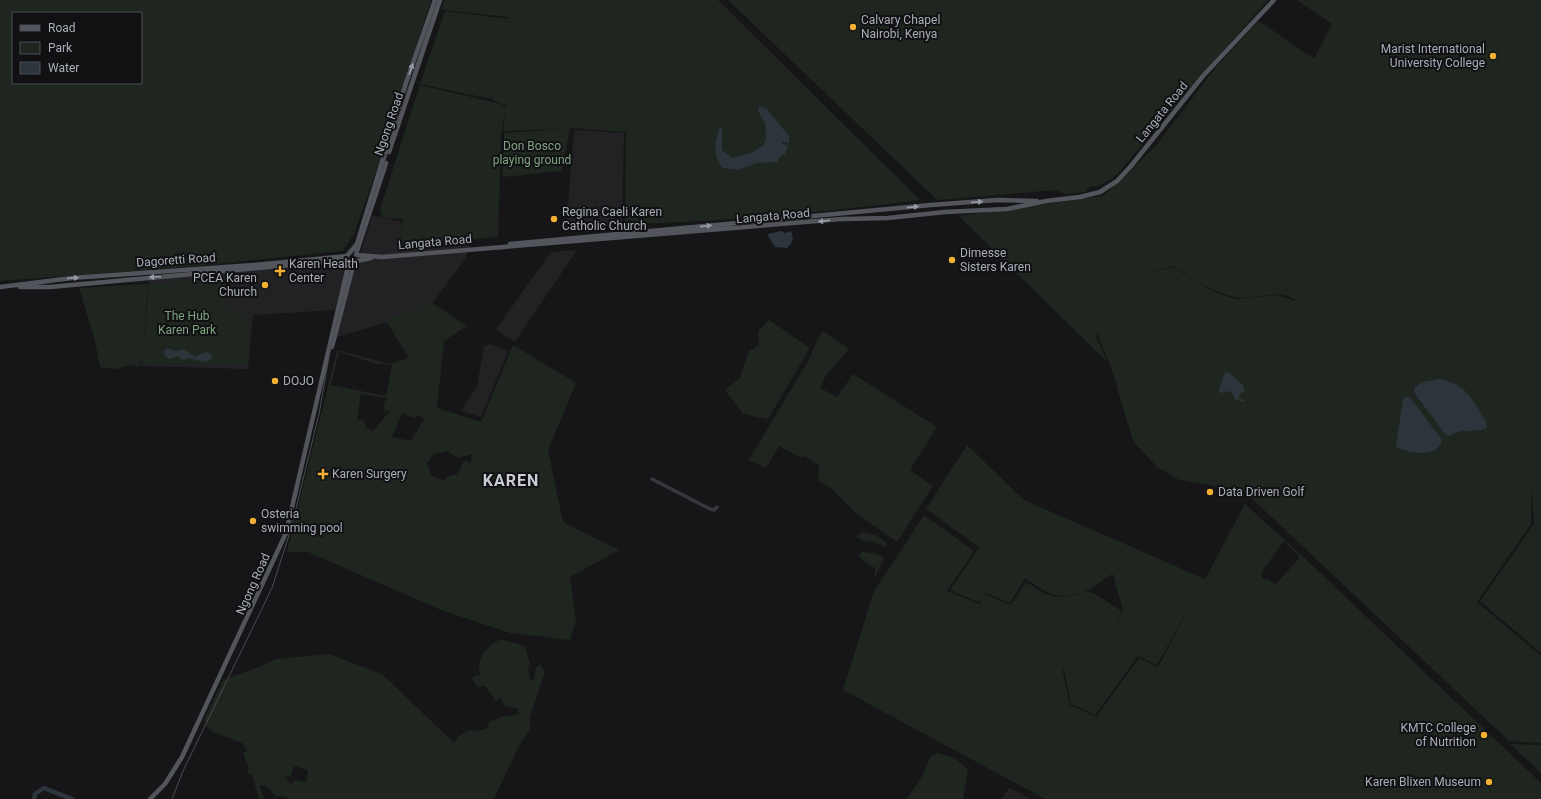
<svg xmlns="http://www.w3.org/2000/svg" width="1541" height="799" font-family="Roboto,sans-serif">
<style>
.built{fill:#222225}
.green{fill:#1e261f;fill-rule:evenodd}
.water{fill:#2c353c}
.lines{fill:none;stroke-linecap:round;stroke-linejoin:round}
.river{stroke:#2c353c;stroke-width:4.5}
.minor{stroke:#37383d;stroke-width:3.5}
.major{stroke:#53555c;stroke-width:4.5}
.tram{stroke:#4a4c52;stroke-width:1}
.oneway{fill:#979ba6}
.poi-dot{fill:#f2b134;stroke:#111113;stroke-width:1.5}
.labels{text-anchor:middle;stroke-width:4;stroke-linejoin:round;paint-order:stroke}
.poi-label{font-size:12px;fill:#a8adb8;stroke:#111113;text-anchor:start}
.street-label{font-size:12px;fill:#a8adb8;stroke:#111113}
.park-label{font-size:12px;fill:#7fa381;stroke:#111113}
.district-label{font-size:16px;font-weight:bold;letter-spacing:1px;fill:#c9ccd4;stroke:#111113}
</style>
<rect width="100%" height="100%" fill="#161618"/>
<path class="built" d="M574 130 624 133 622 226 566 230Z
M372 215 402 222 400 248 469 245 466 258 434 301 389 322 337 337H330L335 310 253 315 248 369 141 366 149 279 358 262Z
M577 250 515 342 496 329 551 252Z
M490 344 508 351 481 417 461 411 477 386 484 346Z
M1009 788 1014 790 1031 799H1001Z"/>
<path class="green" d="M0 0H431L382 154 354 234 343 251 184 267 0 281ZM13 13H141V83H13Z
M444 0H718L920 200C823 212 725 222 627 224L625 223 626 132 570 128 562 171 502 177 504 133 563 129 503 131 505 110 501 135 498 237 400 246 403 219 383 218 380 209 420 85 501 104 506 107V105L492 100 493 95 491 99 420 84 445 11 508 19 509 17 442 10Z
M728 0H1268L1164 118 1117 175 1099 186 1089 187 1086 192 1065 194 1056 190 939 200 936 199Z
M1297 0H1541V653L1480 601 1534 524 1532 483 1531 524 1477 602 1541 656V743L1509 741 1244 491 1179 480 1157 467 1133 441 1111 367 1097 334 1095 335 1108 363 959 216 1103 196 1155 147 1216 67 1259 21 1314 59 1332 24ZM1172 266C1192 278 1212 293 1236 297 1254 301 1282 287 1296 301L1276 295 1236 299 1216 293 1172 267 1144 275Z
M234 276 224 307 250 320 247 364H143L149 285Z
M148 284 142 359 139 367 130 365 116 369 100 367 95 340 79 288Z
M431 302 467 326 444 341 437 408 481 422 513 345 576 383 548 450 563 522 619 550 570 577 576 620 570 640 510 633 441 610 308 552H287L337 350 389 364 409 358 386 321ZM339 352 377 364 392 365 386 396 331 385ZM361 394 388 398C383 402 383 405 385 412L390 411 373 431 366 427 364 421 357 419ZM402 413 414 418 418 415 424 419 411 441 392 437ZM447 451 458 458 472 454 471 463 465 460 457 474 446 477 444 481 431 475 427 463 434 454Z
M769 320 810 348 768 419 743 414 725 390 740 378 749 351 759 345 758 331Z
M823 331 849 349 826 375 820 388 837 397 853 374 937 427 910 470 933 486 897 542 856 513 833 490 818 480 819 466 805 456 799 457 779 446 766 468 749 460 808 361C814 350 815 342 823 331Z
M967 445 1024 500 1205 579 1245 504 1312 565 1541 783V799H1045L843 690 874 591 924 515 974 551 947 591 979 604 982 598 978 602 950 590 979 547 926 509ZM1284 541 1300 557 1275 585 1268 579H1263L1261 576 1263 570ZM1113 574 1123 611 1112 630 1122 611 1095 594 1087 591 1060 597 1045 594 1026 582 1011 605 985 594 986 593 1010 603 1025 578C1045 592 1058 602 1083 592 1094 588 1103 579 1113 574ZM1192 602 1158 667 1139 658 1096 717 1070 705 1063 673V666L1071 704 1095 715 1138 656 1157 665Z
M862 532 876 535 886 542 887 547 874 542 864 541 856 537Z
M862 551C870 555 878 551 884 559L875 577V568L863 561 859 555Z
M501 639 525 646 530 664 528 670 531 681 534 679 536 668 539 664 545 671 530 717V730L519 746 494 799H288L286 797 276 796 266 786 259 785 264 799H259L252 775 247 773 249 767 243 754 247 750 242 743 211 731 207 727 204 720 223 680 261 666 276 659 329 654 382 674 454 743C469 721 474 736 487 728L489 722 500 717 519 714 518 709 504 706 501 698 496 701 485 686 477 687 472 679 476 675 480 676C476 659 486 646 501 639ZM294 766 308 770 306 782 295 780 289 786V781L284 776H291Z
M1510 744 1541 745V773Z
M938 753 956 759 968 770 963 799H907L922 776 931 756Z"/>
<path class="water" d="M759 106 766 108 789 136V143L782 142V144L788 145 785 154 780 157 777 162 756 163 739 170 723 168C713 158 714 140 720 128H722V150L733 158 753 152 764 145 766 137 765 123 758 111Z
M781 231 785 233 791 231C794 239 793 243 787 248L775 247 768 236V234Z
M167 348 175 351 183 349 195 357 206 352 211 354 212 358 206 362 189 358 183 360 178 356 169 359 165 356 164 351Z
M1228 372 1242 384 1245 391 1241 393 1238 399 1244 400 1246 402 1235 400 1233 394 1229 391 1224 393 1218 392 1225 373Z
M1439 379C1467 384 1473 400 1486 422L1487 428C1475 434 1461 427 1450 436L1445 434 1415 394 1414 388 1422 382Z
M1405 397H1408L1412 400 1440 437 1442 441C1438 458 1409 453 1398 448L1396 445 1403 400Z"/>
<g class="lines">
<path class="river" d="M34 799 35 794 44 788 72 799"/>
<path class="minor" d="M652 479 710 509 714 510 717 507"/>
<path class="major" d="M389 152 440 0
M510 244 931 205 997 200 1037 201
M356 254 386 163
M357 255 382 257 842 219 888 218 945 212 1007 209 1046 201 1080 197 1100 192 1117 181 1131 166 1203 76 1274 0
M0 287 72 278 253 265 347 256
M20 287H50L347 260
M332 347 353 266 357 261 371 258
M150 799 165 784 182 757 286 533 347 271V256L357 244 406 83 435 0"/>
<path class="tram" d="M172 799 183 771 272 588 291 529 319 414 331 345 353 260 437 0"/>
</g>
<defs><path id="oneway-solid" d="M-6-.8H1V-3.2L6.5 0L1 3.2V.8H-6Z"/></defs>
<g class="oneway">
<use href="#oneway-solid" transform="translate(411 69) rotate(-71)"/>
<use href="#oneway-solid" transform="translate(977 202) rotate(-4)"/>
<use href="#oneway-solid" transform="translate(913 207) rotate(-6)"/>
<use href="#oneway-solid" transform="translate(824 221) rotate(174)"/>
<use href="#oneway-solid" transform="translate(706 226) rotate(-6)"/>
<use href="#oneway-solid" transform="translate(155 277) rotate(177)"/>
<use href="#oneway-solid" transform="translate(73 278) rotate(-5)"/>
</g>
<g class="poi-dot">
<circle cx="853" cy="27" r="4"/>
<circle cx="1493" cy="56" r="4"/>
<circle cx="554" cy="219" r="4"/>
<circle cx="952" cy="260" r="4"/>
<path d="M278 265h4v4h4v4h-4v4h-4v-4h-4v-4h4z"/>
<circle cx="265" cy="285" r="4"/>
<circle cx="275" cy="381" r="4"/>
<path d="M321 468h4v4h4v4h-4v4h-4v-4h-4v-4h4z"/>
<circle cx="1210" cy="492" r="4"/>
<circle cx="253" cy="521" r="4"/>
<circle cx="1484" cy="735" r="4"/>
<circle cx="1489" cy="782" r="4"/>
</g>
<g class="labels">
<g class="poi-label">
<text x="861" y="24">Calvary Chapel<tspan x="861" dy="14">Nairobi, Kenya</tspan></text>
<text x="1485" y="53" text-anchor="end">Marist International<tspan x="1485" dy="14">University College</tspan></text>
<text x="562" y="216">Regina Caeli Karen<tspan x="562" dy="14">Catholic Church</tspan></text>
<text x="960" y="257">Dimesse<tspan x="960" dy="14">Sisters Karen</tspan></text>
<text x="289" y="268">Karen Health<tspan x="289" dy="14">Center</tspan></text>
<text x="257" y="282" text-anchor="end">PCEA Karen<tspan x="257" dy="14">Church</tspan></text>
<text x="283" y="385">DOJO</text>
<text x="332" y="478">Karen Surgery</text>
<text x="1218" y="496">Data Driven Golf</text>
<text x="261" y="518">Osteria<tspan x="261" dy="14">swimming pool</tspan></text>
<text x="1476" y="732" text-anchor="end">KMTC College<tspan x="1476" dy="14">of Nutrition</tspan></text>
<text x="1481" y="786" text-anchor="end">Karen Blixen Museum</text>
</g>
<g class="street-label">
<text transform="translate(1162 112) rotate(-51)" y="4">Langata Road</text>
<text transform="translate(389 124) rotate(-71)" y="4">Ngong Road</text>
<text transform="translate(773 216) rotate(-5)" y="4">Langata Road</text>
<text transform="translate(435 242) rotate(-5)" y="4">Langata Road</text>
<text transform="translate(176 260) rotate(-4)" y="4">Dagoretti Road</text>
<text transform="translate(253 584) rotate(-66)" y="4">Ngong Road</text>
</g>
<g class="park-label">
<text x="532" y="150">Don Bosco<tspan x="532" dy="14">playing ground</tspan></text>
<text x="187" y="320">The Hub<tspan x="187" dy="14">Karen Park</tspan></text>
</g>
<g class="district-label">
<text x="511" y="486">KAREN</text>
</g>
</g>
<rect x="12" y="12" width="130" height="72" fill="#111113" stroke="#4d4f55"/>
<rect x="20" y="25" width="20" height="6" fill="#53555c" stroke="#4d4f55"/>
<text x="48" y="32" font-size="12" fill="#a8adb8">Road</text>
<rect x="20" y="42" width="20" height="12" fill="#1e261f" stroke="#4d4f55"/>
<text x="48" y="52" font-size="12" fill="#a8adb8">Park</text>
<rect x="20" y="62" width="20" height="12" fill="#2c353c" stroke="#4d4f55"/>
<text x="48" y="72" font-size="12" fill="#a8adb8">Water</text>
</svg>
